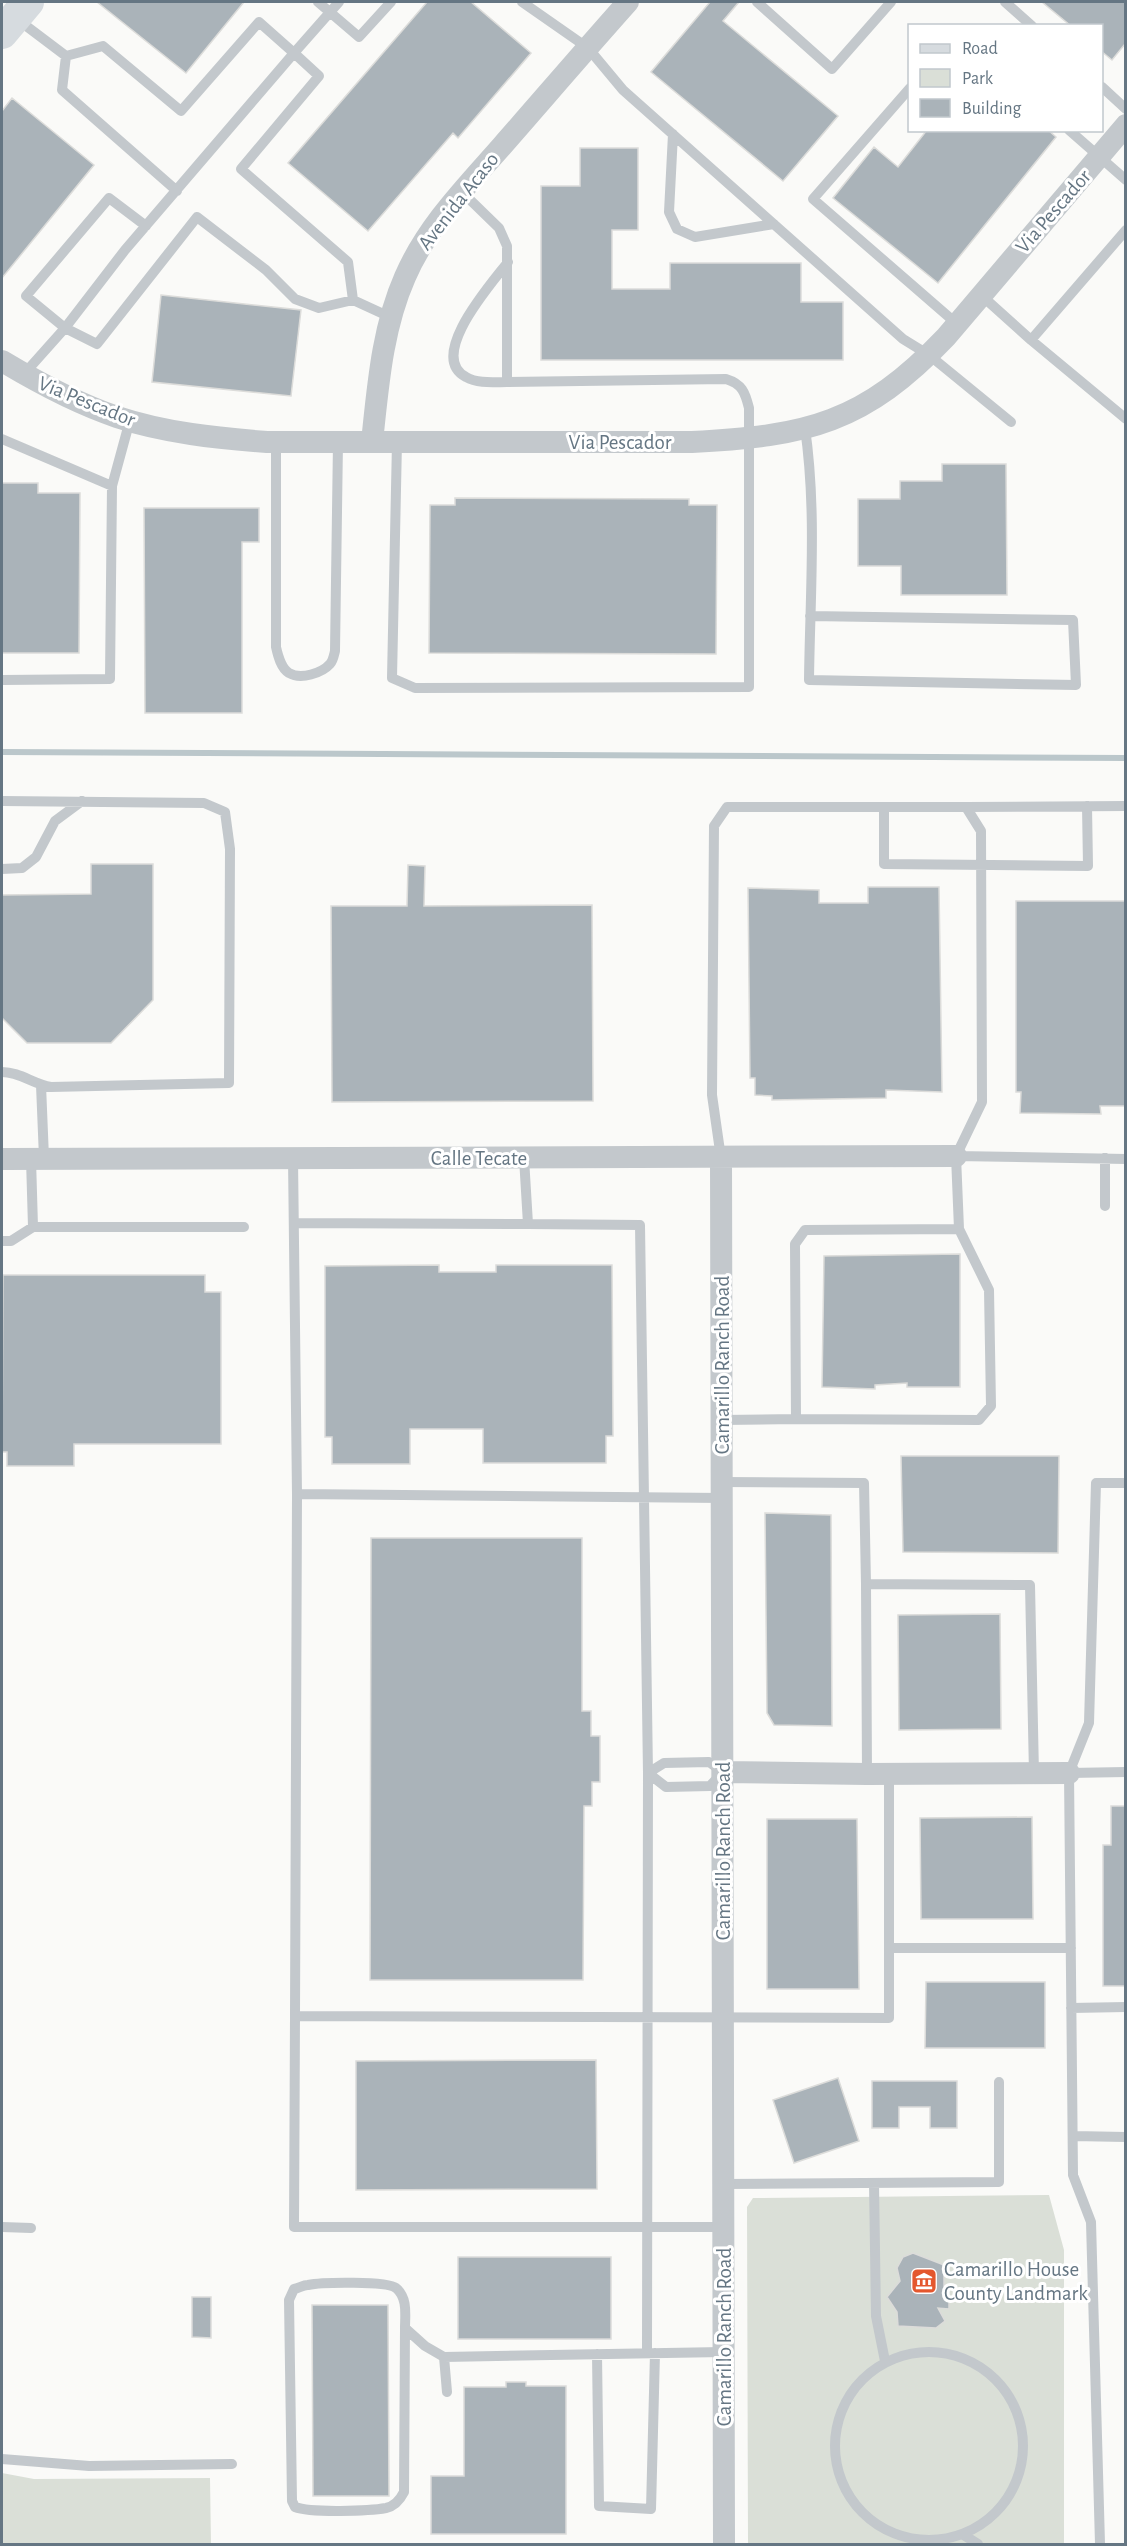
<svg xmlns="http://www.w3.org/2000/svg" width="1127" height="2546" font-family="'Alegreya Sans',sans-serif">
<style>
.green{fill:#dadfd7}
.lines{fill:none;stroke-linecap:round;stroke-linejoin:round}
.stream{stroke:#bbc7cb;stroke-width:6}
.building{fill:#aab3b9;stroke:#dcdcda;stroke-width:1.5}
.lane{stroke:#c3c8cc;stroke-width:10}
.street{stroke:#c3c8cc;stroke-width:22}
.secondary{stroke:#d6dbdf;stroke-width:32}
.labels{text-anchor:middle;stroke-width:6;stroke-linejoin:round;paint-order:stroke}
.street-label{font-size:21px;fill:#657683;stroke:#fff}
.poi-label{font-size:21px;fill:#657683;stroke:#fff;text-anchor:start}
</style>
<rect width="100%" height="100%" fill="#fafaf8"/>
<path class="green" d="M1049 2195 1064 2250V2544H748L747 2207 753 2198Z
M2 2473 34 2479 210 2478 211 2544H2Z"/>
<g class="lines">
<path class="stream" d="M2 752 1126 758"/>
</g>
<path class="building" d="M97 2H244L186 73Z
M427 2H471L531 53 458 138 453 133 368 231 288 163Z
M710 2H739L723 21 838 116 783 181 651 72Z
M1042 2H1125V44L1112 60 1101 51V26H1071Z
M12 98 94 165 2 278V111Z
M927 130H1048L1056 137 938 283 833 198 874 147 898 167Z
M580 148H638V230H612V289H670V263H801V302H843V360H541V186H580Z
M161 295 301 310 291 396 152 382Z
M942 464H1006L1007 595H901V566H858V499H900V481H942Z
M2 483H38V493H80L79 653H2Z
M455 498 689 499V505H717L716 654 429 653 430 505H455Z
M144 508H259V542H242V713H145Z
M91 864H153V1000L111 1043H27L2 1018V895L91 894Z
M408 865 425 866 424 906 592 905 593 1101 332 1102 331 906H407Z
M868 887H939L942 1092 886 1090V1098L772 1100V1096L755 1095V1078H750L748 888 819 890V903H868Z
M1016 901H1125V1106H1100L1101 1114 1020 1113 1021 1092H1016Z
M960 1254V1387H907V1383L875 1385V1389L822 1387 824 1256Z
M439 1265V1272H496V1265H612L613 1436H606V1463H483V1429H410V1464H332V1437H325V1266Z
M3 1275H205V1292H221V1444H74V1466H7V1452H2Z
M901 1456H1059L1058 1553 903 1552Z
M765 1513 831 1515 832 1726 774 1725 767 1713Z
M371 1538H582V1711H591V1736H600V1782H592V1806H584L583 1980H370Z
M1000 1614 1001 1729 899 1730 898 1615Z
M1111 1806H1125V1986H1103V1845H1111Z
M1032 1817 1033 1919H921L920 1818Z
M767 1819H857L859 1989H767Z
M926 1982H1045V2048H925Z
M596 2060 597 2189 356 2190V2061Z
M838 2078 859 2141 794 2163 773 2100Z
M872 2081H957V2128H930V2107H899V2128H872Z
M913 2253 944 2265V2286H949V2309L938 2308 945 2321 936 2328 898 2326 897 2312 887 2297 900 2281 897 2268 903 2257Z
M458 2257H611V2339H458Z
M192 2297H211V2338L192 2337Z
M312 2305H388L389 2496H313Z
M506 2382H526V2386H566V2534H431V2476H464V2387H506Z"/>
<g class="lines">
<path class="lane" d="M318 2 359 37 391 2
M339 2 294 53 319 76 241 169 348 262 353 300 390 317
M522 2 588 48 623 90 903 339 929 355 1011 422
M757 2 832 69 891 2
M1005 2 1032 26
M17 19 66 56 62 90 177 191
M66 56 103 46 181 111 259 22 294 53 125 250 65 328 97 344 197 217 266 270 295 299 319 308 353 300
M1102 87 1126 109
M910 88 813 199 957 324
M1069 130 1126 180
M673 134 669 212 677 229 695 237 774 224
M981 295 1031 340 1126 230
M1031 340 1126 419
M24 374 65 328 26 296 109 198 146 226
M507 382C494 382 478 384 466 377 426 356 493 282 508 262
M805 428C817 511 810 596 809 680L1076 685 1073 620 810 616
M2 439 112 486 110 679 2 680
M276 442V647C278 656 281 668 289 673 301 680 322 673 330 664 333 661 334 655 335 651L338 442
M397 442 392 678 415 688 749 687V408C745 392 742 384 726 379L507 382V246L499 228 462 192
M112 486 130 420
M2 801 204 803 225 812 230 849 229 1083 51 1087C33 1084 20 1072 2 1072
M884 807V864L1088 866 1087 806
M966 807 1126 806
M2 869 22 868 36 857 55 821 82 801
M41 1085 44 1158
M956 1156 1126 1159
M293 1158 297 1494 295 2016
M524 1158 528 1224 640 1225 648 1773 647 2353
M721 1158 712 1095 714 826 727 807H966L981 831 982 1102 956 1156 959 1229 989 1290 991 1406 979 1420 796 1419 795 1244 805 1230 959 1229
M1105 1158V1206
M294 1223 528 1224
M33 1227H244
M2 1241H11L33 1227 31 1159
M722 1420 796 1419
M723 1482 864 1483 866 1584
M297 1494 723 1498
M709 1762 723 1772 710 1786 666 1787 648 1773 664 1763Z
M1069 1773 1126 1772
M867 1774 866 1584 1030 1585 1034 1774
M889 1948H1071
M1071 2008 1126 2007
M1073 2136 1126 2137
M874 2183 876 2316 885 2361
M724 2184 999 2182V2082
M2 2227 31 2228
M724 2227H294L295 2016 889 2018V1774
M405 2328 404 2492C400 2500 395 2506 386 2508 370 2511 310 2513 295 2507L292 2501 289 2300 294 2289C299 2288 303 2285 308 2285 322 2282 387 2281 396 2288 408 2298 405 2315 405 2328L425 2346 444 2357
M835 2446a94 94 0 1 1 188 0a94 94 0 1 1-188 0Z
M597 2354 599 2506 651 2509 655 2353
M447 2392 444 2357 723 2352
M2 2459 89 2466 232 2464
M962 2534 978 2544
M1100 2544 1091 2222 1073 2175 1069 1773 1089 1723 1096 1483H1126"/>
<path class="street" d="M2 361C37 382 78 404 117 417 165 433 217 438 267 442H692C808 436 864 423 946 337L1126 125
M372 442C378 386 382 329 405 277 427 226 466 187 502 146 544 98 586 49 628 2
M721 1158 724 2544
M2 1159 956 1156
M723 1772 867 1774 1069 1773"/>
<path class="secondary" d="M2 33 28 2"/>
</g>
<defs>
<symbol id="museum-square" viewBox="-11 -11 22 22"><rect x="-9" y="-9" width="18" height="18" rx="4" fill="#e4572e" stroke="#fff"/><path d="M0-6L6-3V-2H-6V-3ZM-5-1h2V3h-2ZM-1-1h2V3h-2ZM3-1h2V3H3ZM-6 4H6V6H-6Z" fill="#fff"/></symbol>
</defs>
<g fill-rule="evenodd">
<use href="#museum-square" x="909" y="2266" width="30" height="30"/>
</g>
<g class="labels">
<g class="street-label">
<text transform="translate(458 201) rotate(-52)" y="7">Avenida Acaso</text>
<text transform="translate(1053 211) rotate(-49)" y="7">Via Pescador</text>
<text transform="translate(87 401) rotate(22)" y="7">Via Pescador</text>
<text x="620" y="449">Via Pescador</text>
<text x="479" y="1165">Calle Tecate</text>
<text transform="translate(722 1365) rotate(-90)" y="7">Camarillo Ranch Road</text>
<text transform="translate(723 1851) rotate(-90)" y="7">Camarillo Ranch Road</text>
<text transform="translate(724 2337) rotate(-90)" y="7">Camarillo Ranch Road</text>
</g>
<g class="poi-label">
<text x="944" y="2276">Camarillo House<tspan x="944" dy="24">County Landmark</tspan></text>
</g>
</g>
<rect width="1127" height="2546" fill="none" stroke="#657683" stroke-width="6"/>
<rect x="908" y="24" width="195" height="108" fill="#ffffff" stroke="#c1c8cd" stroke-width="1.5"/>
<rect x="920" y="44" width="30" height="9" fill="#d6dbdf" stroke="#c1c8cd" stroke-width="1.5"/>
<text x="962" y="54" font-size="18" fill="#657683">Road</text>
<rect x="920" y="69" width="30" height="18" fill="#dadfd7" stroke="#c1c8cd" stroke-width="1.5"/>
<text x="962" y="84" font-size="18" fill="#657683">Park</text>
<rect x="920" y="99" width="30" height="18" fill="#aab3b9" stroke="#c1c8cd" stroke-width="1.5"/>
<text x="962" y="114" font-size="18" fill="#657683">Building</text>
</svg>
